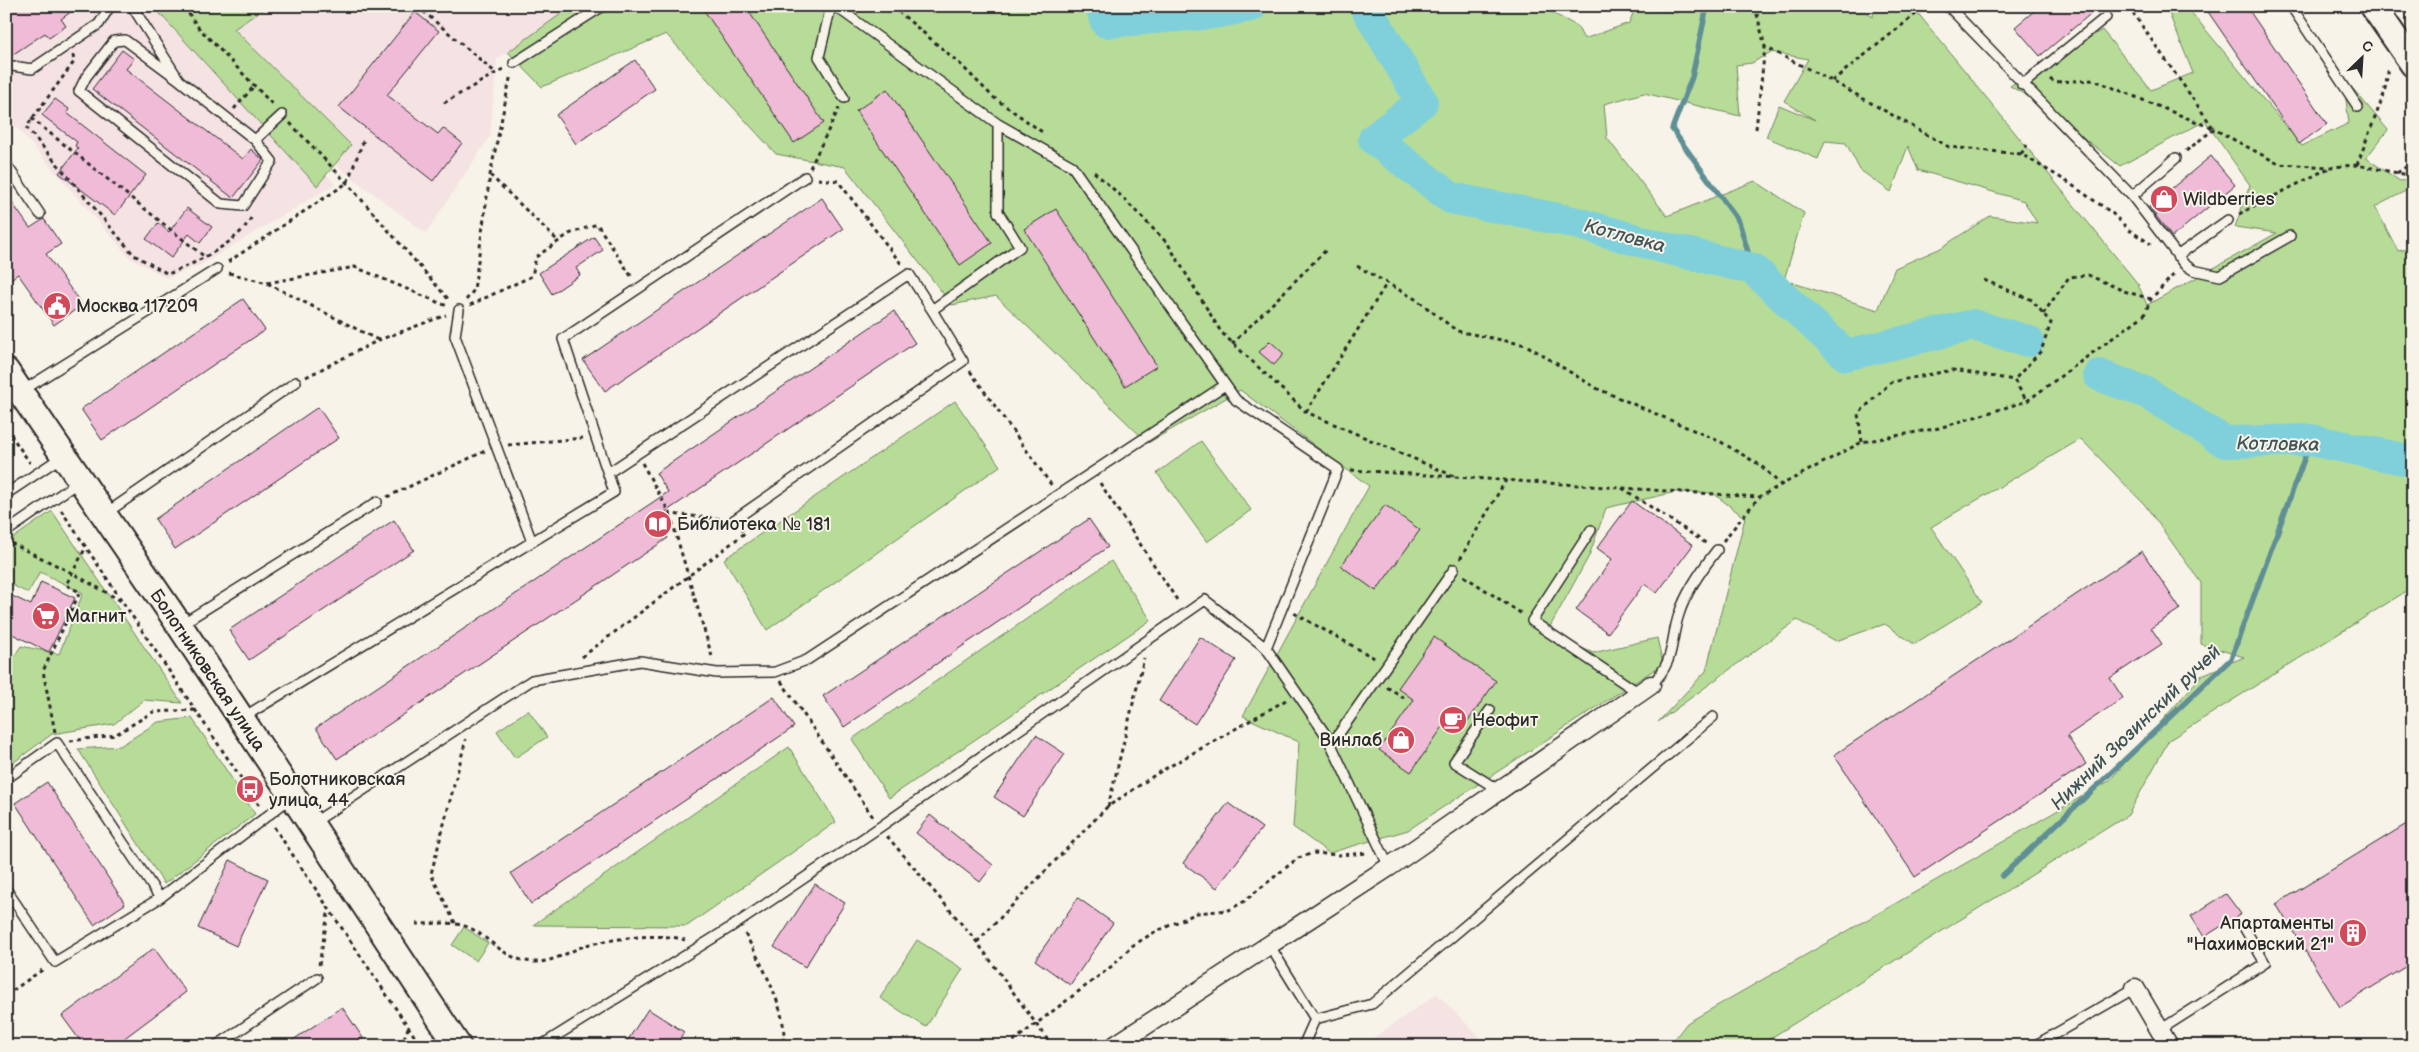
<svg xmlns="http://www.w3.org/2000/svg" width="2419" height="1052" font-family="'Balsamiq Sans',sans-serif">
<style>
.built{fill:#f5e2e3}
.green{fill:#b7dc97;stroke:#718461;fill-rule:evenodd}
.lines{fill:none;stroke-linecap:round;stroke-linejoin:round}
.stream{stroke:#5e8e95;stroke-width:5.5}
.river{stroke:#80d0dc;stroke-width:32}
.building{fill:#efbbd7;stroke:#2b2b2b}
.lane-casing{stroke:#2b2b2b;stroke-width:12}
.street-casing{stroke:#2b2b2b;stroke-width:21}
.secondary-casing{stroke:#2b2b2b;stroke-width:29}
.path{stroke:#2b2b2b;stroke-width:3;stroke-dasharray:4 4;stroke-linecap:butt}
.lane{stroke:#f7f3e8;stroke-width:9}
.street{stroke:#f7f3e8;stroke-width:18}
.secondary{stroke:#f7f3e8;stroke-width:25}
.labels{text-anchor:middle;stroke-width:4;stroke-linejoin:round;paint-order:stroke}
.poi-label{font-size:18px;fill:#2b2b2b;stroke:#f7f3e8;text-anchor:start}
.street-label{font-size:18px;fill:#2b2b2b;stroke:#f7f3e8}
.water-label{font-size:19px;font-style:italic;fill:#405457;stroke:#f7f3e8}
</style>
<rect width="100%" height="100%" fill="#f7f3e8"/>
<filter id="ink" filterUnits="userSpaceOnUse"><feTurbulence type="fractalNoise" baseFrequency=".02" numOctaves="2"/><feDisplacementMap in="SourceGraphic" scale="10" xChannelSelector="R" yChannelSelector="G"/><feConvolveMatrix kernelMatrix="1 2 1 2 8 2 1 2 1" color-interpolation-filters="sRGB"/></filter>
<g filter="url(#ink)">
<path class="built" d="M6 6H176L206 45 335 184 202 264 167 278 130 258 6 115Z
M226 6H580L497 59 490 136 426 233 342 170 203 21Z
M1437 994 1488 1046H1362Z"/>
<path class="green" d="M153 6H268L234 29 351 145 317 186Z
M572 6H1539L1577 26 1584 39 1629 23 1636 6 1677 13 1682 6H1859L1873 17 1874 6H1912L2138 284 2147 305 2277 233 2235 227 2250 185 2205 121 2120 166 2076 132 2059 115 2010 86 2102 30 2151 90 2193 73 2166 6H2186L2302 146 2349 123 2343 77 2388 130 2366 158 2400 181 2413 179V187L2375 207 2398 251 2413 248V587L2169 740 2128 815 1758 1046H1669L1687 1023 2109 781 2202 675 2244 657 2201 644V583L2145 505 2081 439 1931 527 1982 602 1914 644 1885 624 1836 641 1797 620 1658 722 1706 671 1745 518 1713 493 1676 492 1606 508 1589 556 1547 632 1593 653 1657 638 1663 664 1408 830 1329 853 1293 827 1299 742 1243 716 1369 486 1240 390 1148 443 996 296 952 305 845 167 776 154 666 34 542 87 508 52ZM1771 52 1808 59 1784 101 1815 120 1779 105 1766 137 1818 159 1825 141 1846 143 1860 170 1891 192 1908 146 1918 170 2024 201 2037 223 1990 216 1939 249 1895 268 1878 310 1784 280 1804 213 1755 181 1667 216 1607 138 1604 104 1644 93 1740 116 1736 65 1752 63Z
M955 401 1000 466 767 630 724 559Z
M1201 441 1251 510 1207 542 1157 473Z
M52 511 182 703 144 700 114 724 52 734 6 768V668L21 646 59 654 83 593 40 572 28 593 6 582V543Z
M1111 561 1151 620 889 798 852 739Z
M528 710 547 737 515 758 497 731Z
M192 718 255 814 164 884 78 749 120 746 158 722Z
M789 747 836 822 687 926 533 925Z
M464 927 488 943 476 961 452 945Z
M917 940 963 969 926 1027 880 998Z"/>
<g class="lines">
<path class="stream" d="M1707 6 1692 77 1672 129 1739 222 1753 269
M2002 876 2231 659 2311 440"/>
<path class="river" d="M1101 6 1106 22 1213 13 1251 6
M1365 6 1422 102 1374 139 1451 198 1573 222 1661 247 1753 269 1846 355 1973 325 2028 341
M2099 375 2147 393 2225 442 2311 440 2413 461"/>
</g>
<path class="building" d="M6 6H79L61 19 66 26 49 38 45 33 6 59Z
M701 6H745L824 123 794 143Z
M2040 6H2100L2040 56 2015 27Z
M2204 6H2246L2327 124 2299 144Z
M415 12 439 31 387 95 438 134 443 128 462 143 433 181 339 107Z
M122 50 134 59 126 69 243 159 251 149 263 160 233 198 92 89Z
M635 60 655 89 576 144 556 115Z
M887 89 992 243 960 265 856 111Z
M55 99 69 109 67 113 146 175 115 215 59 173 78 148 75 146 77 142 42 115Z
M2211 156 2235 185 2172 237 2149 207Z
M6 194 30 228 44 219 61 244 46 254 82 305 54 325 18 274 6 282Z
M822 198 843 229 605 391 583 360Z
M187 208 212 227 200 243 189 234 171 258 146 239 158 223 169 232Z
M1056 209 1157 366 1125 386 1024 229Z
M594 237 603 250 576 268 580 275 552 294 539 273Z
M243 299 265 330 102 440 81 409Z
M894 311 915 343 655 519 668 538 337 759 316 728 668 492 656 473Z
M1270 341 1284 354 1274 365 1259 352Z
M318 407 339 438 175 549 155 519Z
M1632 501 1693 545 1657 593 1644 584 1608 633 1576 610 1612 559 1597 548Z
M1385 505 1420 530 1376 591 1341 566Z
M1089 519 1108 547 844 727 823 696Z
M394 520 414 550 249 660 229 630Z
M2142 551 2180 609 2151 628 2162 644 2110 678 2123 698 2067 736 2086 764 1915 877 1834 755Z
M41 582 75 598 49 652 6 631V593L31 605Z
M1200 637 1236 660 1195 724 1159 701Z
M1434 637 1496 681 1461 731 1447 721 1411 772 1379 750 1414 700 1398 688Z
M774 697 794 727 531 904 511 873Z
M1036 735 1065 754 1023 816 994 797Z
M47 782 125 904 94 925 15 803Z
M1228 803 1262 828 1217 888 1183 863Z
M930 815 993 865 980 882 916 833Z
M2413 820V962L2340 1007 2276 904Z
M230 860 268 879 236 946 198 928Z
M815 884 845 903 805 967 774 947Z
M2226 894 2241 914 2204 937 2191 916Z
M1078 898 1113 923 1070 985 1035 960Z
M154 948 186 992 114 1046H84L62 1016Z
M342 1007 363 1038 352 1046H284Z
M648 1009 684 1032 675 1046H624Z"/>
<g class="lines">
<defs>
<path id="lane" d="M132 6 179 80 255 140 272 161 243 206 221 204 79 91 86 77 114 41 125 40 179 80
M831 6 819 57 844 98
M835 6 998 124 1072 166 1236 400 1338 469 1266 648 1328 738 1389 867
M1948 6 2132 196 2184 264 2193 270 2220 276 2290 236
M2291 6 2358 107
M514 63 603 6
M6 65 32 69 99 24 110 6
M2022 85 2106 17
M255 140 282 115
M6 164 40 214
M2132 196 2176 158
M2177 256 2228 220
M459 310 455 336 532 542
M22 391 217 269
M608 473 909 274 932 310 1020 247 998 212V124
M6 494 63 456
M105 514 296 382
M734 520 963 361 932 310
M1591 530 1532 621 1639 693
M6 532 80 481
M180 625 377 502
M1651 685C1676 660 1669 645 1679 614 1686 592 1702 569 1717 550
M1490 710 1454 762 1500 791
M242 718 614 492 563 339 805 177
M1331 745 1454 569
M6 779 57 743 160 898
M313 823 532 680 640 661 717 673 775 672 807 660 1225 385
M6 889 55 962 160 898 292 797
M1270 946 1315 1019 1303 1046
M1315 1019 1372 1004 1713 717
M2160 1030 2265 963 2245 929
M216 1046 317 978
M540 1046 739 922 880 827 1205 600 1266 648
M2034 1046 2135 988"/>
<path id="street" d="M2135 988 2169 1046
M1114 1046 1389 867 1651 685"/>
<path id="secondary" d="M2373 6 2413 64
M6 371 180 626 458 1046"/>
</defs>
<use href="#lane" class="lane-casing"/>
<use href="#street" class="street-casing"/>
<use href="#secondary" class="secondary-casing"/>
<path class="path" d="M184 6 197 26 274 106
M417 6 496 73
M892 6 959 63 993 97 1045 134
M1755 6 1765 47 1832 81 1949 147 2021 154 2066 181 2112 213 2129 230 2151 244
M2128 6 2214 129
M73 55 74 62 26 127 134 255 168 274C194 264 240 242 252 216
M2050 79 2054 82 2094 80 2214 129
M1832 81 1926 6
M444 103 503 69
M234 109 254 86
M31 118 205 257
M290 123 347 183 450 301
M1756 129 1765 47
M2186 151 2214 129 2279 164 2330 167 2357 165 2413 176
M2021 154 2027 145
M2357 165 2384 94 2389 67
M810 168 839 108
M1094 172 1120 195 1168 244 1221 332 1306 412 1456 477
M2397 173 2413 162
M490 175 558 241
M818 179 838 181 902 265
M2239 214 2329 168
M228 262 347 183 364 139
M1357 266 1417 300 1457 331 1526 345 1596 388 1721 442 1760 465 1781 485
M229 273 267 283 378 340
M1984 280 2032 300 2051 323 2041 351 2014 380
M267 283 355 267 447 306
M466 300 474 290 490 175 511 74
M470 305 532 276 536 257 569 234 597 224 633 279
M2043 314 2069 277 2088 275 2124 291 2151 299
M1232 344 1326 250
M970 371 1052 486
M306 377 379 340 446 315
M1306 412 1387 283
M6 428 30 463
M1862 442 1858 414 1891 382 1953 370 2014 380 2027 401
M508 445 583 438
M642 463 670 514 723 519
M1351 470 1758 497
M1100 483 1179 603
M1622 488 1707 544
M387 497 485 451
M61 510 259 805
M670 514 713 660
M1723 541 1759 497 1781 485 1862 442 1939 428 2027 401 2144 315 2151 299 2175 273
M11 543 72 573 123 602
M1460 559 1506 480
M1464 576 1522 614
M1294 613 1376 659
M582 657 745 533 742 530
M781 681 873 817
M1387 687 1407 700
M55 732 43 671 80 592 66 585 86 547
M70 741 115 735 153 712 195 710
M1108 807 1144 658
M274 827 421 1046
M887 836 977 942 1052 1046
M455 923 431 874 466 739
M416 924C434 924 455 920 472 929 495 942 506 961 535 962 553 963 573 949 590 944 615 939 661 932 685 940
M745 934C759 959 792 1018 782 1046
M977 942 1107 807 1158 773 1286 700
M319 965 329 908
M6 995 45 968
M401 1046 408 1028
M1007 1046 1112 966 1132 946 1153 933 1197 913 1229 910 1243 902 1298 858 1314 853 1338 855 1368 853"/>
<use href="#lane" class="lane"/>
<use href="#street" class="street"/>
<use href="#secondary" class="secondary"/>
</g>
</g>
<defs>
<symbol id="shop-disc" viewBox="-11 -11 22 22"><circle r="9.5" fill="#d1495b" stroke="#f7f3e8"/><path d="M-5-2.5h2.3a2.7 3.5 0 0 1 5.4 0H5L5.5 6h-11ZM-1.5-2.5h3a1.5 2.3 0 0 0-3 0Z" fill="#fff"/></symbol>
<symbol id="civic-disc" viewBox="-11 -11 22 22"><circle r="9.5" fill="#d1495b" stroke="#f7f3e8"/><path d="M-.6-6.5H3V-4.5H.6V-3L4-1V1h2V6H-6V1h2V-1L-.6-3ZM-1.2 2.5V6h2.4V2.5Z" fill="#fff"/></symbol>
<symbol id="library-disc" viewBox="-11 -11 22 22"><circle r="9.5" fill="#d1495b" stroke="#f7f3e8"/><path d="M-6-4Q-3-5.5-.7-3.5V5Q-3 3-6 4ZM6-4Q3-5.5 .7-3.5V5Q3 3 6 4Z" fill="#fff"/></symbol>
<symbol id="supermarket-disc" viewBox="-11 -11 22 22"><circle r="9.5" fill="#d1495b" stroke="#f7f3e8"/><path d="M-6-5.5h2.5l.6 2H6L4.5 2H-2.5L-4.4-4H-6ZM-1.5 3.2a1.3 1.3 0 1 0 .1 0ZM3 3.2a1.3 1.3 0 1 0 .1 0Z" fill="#fff"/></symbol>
<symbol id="cafe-disc" viewBox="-11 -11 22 22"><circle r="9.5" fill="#d1495b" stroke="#f7f3e8"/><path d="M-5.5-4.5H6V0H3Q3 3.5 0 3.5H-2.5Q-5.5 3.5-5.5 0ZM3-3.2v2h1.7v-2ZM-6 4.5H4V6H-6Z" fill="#fff"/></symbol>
<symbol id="bus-disc" viewBox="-11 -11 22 22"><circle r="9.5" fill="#d1495b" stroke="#f7f3e8"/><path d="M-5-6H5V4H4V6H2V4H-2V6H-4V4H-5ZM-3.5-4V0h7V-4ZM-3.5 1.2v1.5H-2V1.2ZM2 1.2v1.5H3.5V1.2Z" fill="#fff"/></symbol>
<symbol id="building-disc" viewBox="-11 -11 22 22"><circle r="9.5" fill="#d1495b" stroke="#f7f3e8"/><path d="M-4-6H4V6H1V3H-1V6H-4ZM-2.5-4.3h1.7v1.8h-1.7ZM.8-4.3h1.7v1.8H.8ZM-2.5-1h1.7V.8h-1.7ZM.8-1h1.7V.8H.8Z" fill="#fff"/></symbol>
</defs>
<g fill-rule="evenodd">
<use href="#shop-disc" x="2148" y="183" width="32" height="32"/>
<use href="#civic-disc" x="41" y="290" width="32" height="32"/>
<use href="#library-disc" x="642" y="508" width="32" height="32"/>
<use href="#supermarket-disc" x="30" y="600" width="32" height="32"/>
<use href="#cafe-disc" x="1437" y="704" width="32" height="32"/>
<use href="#shop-disc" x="1385" y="724" width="32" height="32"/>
<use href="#bus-disc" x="234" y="773" width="32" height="32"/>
<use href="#building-disc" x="2337" y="917" width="32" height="32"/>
</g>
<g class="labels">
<g class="poi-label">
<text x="2183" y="205">Wildberries</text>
<text x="76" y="312">Москва 117209</text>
<text x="677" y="530">Библиотека № 181</text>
<text x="65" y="622">Магнит</text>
<text x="1472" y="726">Неофит</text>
<text x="1382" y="746" text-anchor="end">Винлаб</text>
<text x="269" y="785">Болотниковская<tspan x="269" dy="21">улица, 44</tspan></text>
<text x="2334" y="929" text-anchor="end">Апартаменты<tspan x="2334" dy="21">"Нахимовский 21"</tspan></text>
</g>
<g class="street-label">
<text transform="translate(208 670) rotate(56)" y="6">Болотниковская улица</text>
</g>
<g class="water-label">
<text transform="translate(1625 235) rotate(15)" y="7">Котловка</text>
<text transform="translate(2278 443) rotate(1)" y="7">Котловка</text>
<text transform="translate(2135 727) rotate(-44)" y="7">Нижний Зюзинский ручей</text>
</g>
</g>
<rect width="2419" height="1052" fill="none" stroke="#f7f3e8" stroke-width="25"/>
<rect x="12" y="12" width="2394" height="1027" fill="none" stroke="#2b2b2b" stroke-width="2" filter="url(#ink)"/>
<g transform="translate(2362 58) rotate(25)" stroke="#f7f3e8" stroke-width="4" paint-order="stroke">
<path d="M0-4L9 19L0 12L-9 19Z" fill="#2b2b2b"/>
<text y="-8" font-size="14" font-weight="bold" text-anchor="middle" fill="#2b2b2b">С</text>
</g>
</svg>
